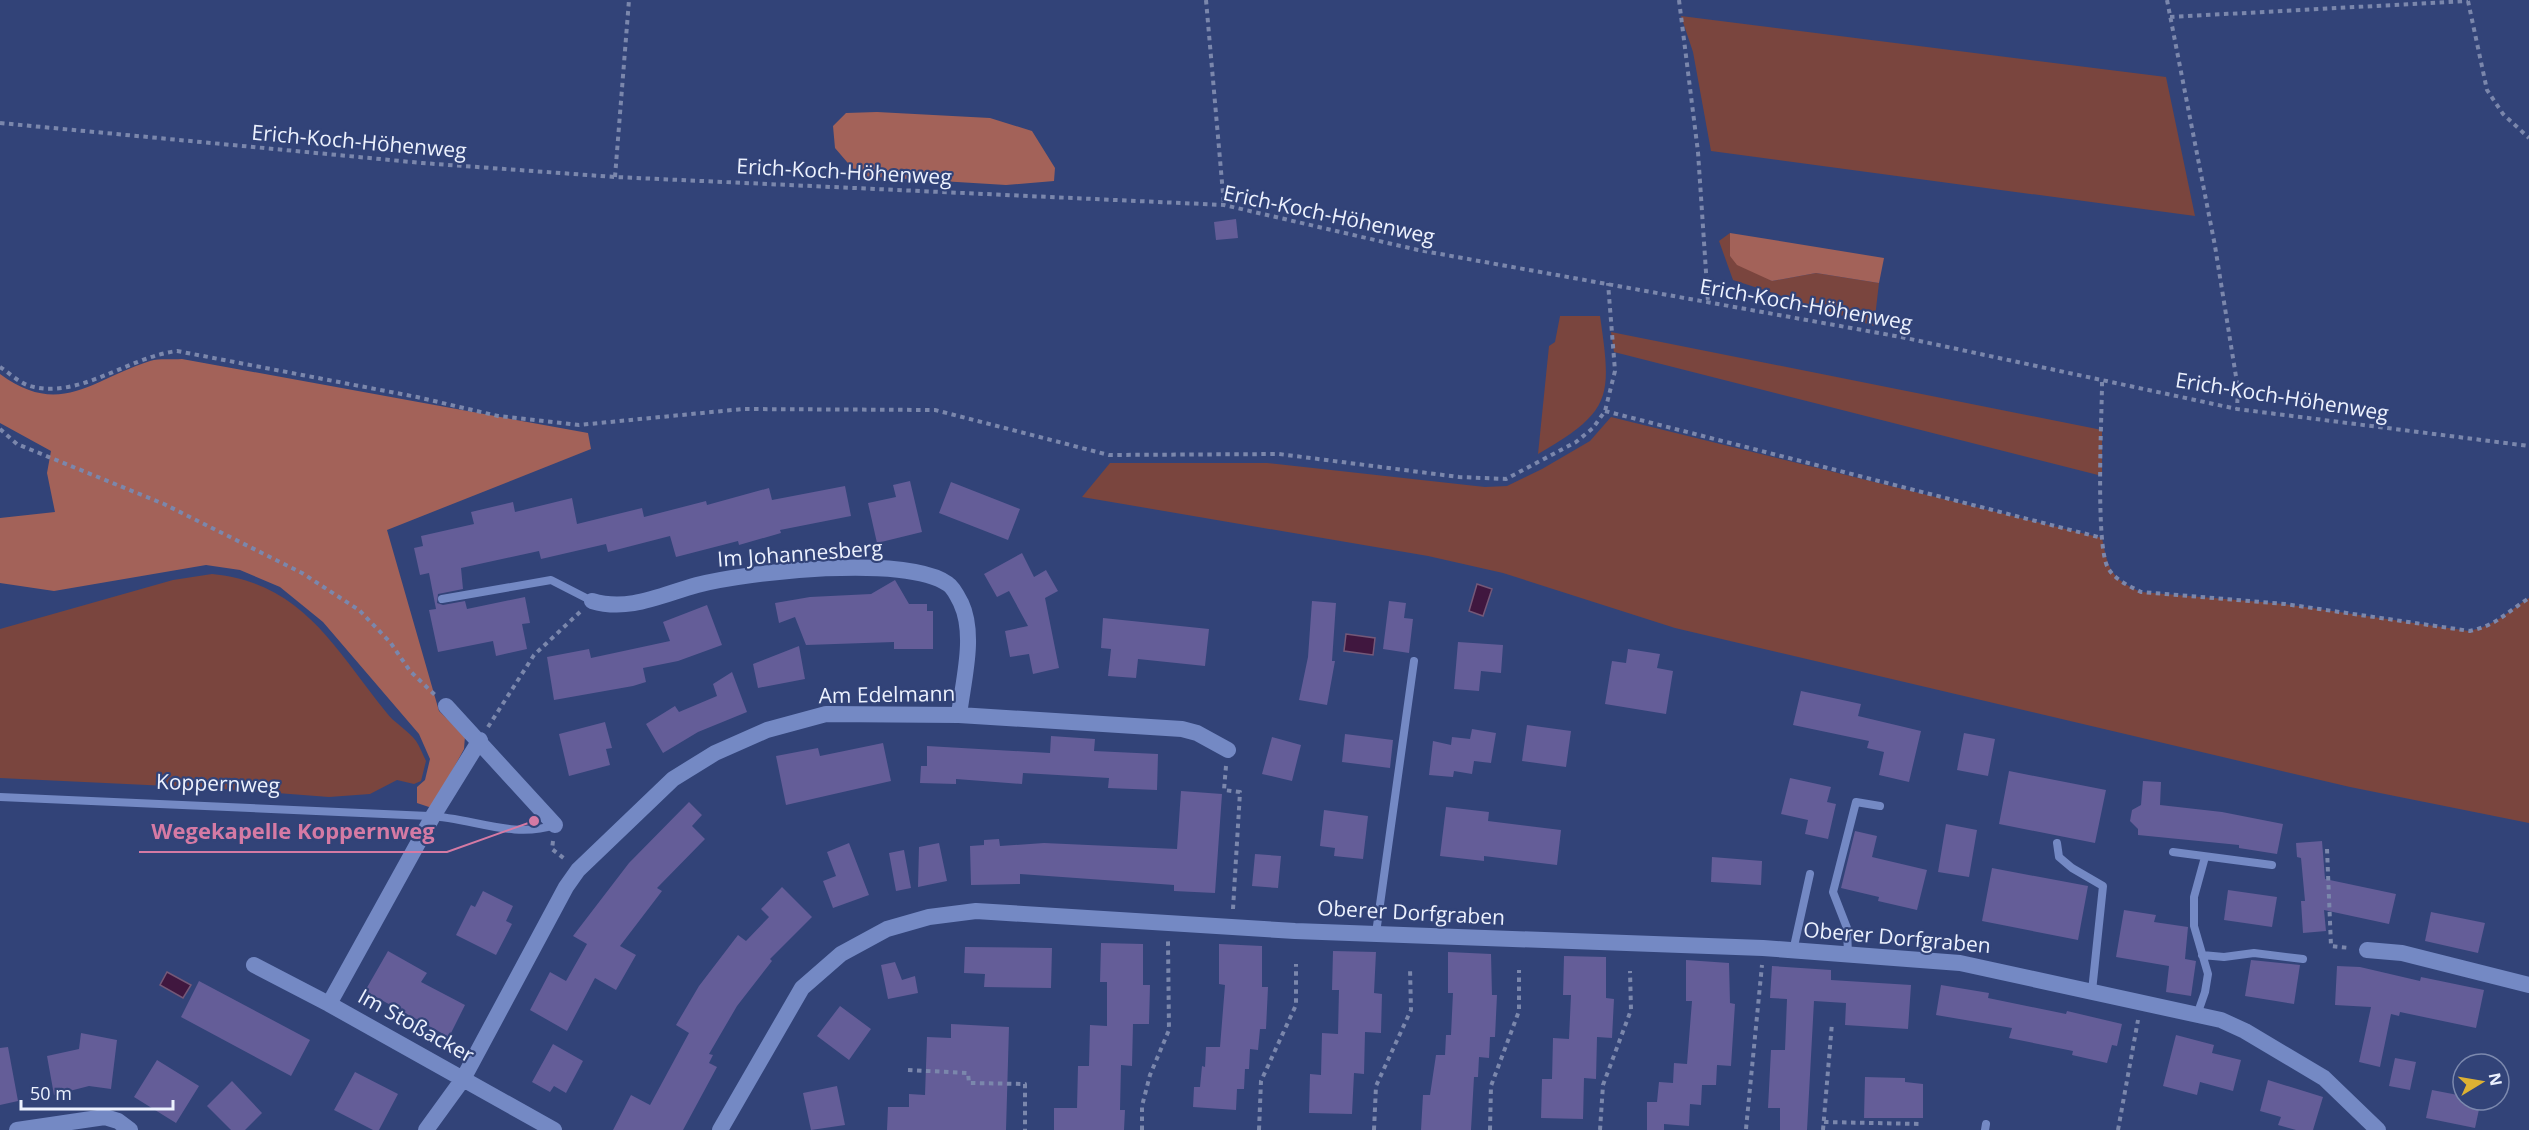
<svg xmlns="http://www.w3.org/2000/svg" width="2529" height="1130" font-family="'Open Sans',sans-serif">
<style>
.green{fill:#7a453e}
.forest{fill:#a36259}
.water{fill:#40173f;stroke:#745878;stroke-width:1.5}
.building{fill:#645d98}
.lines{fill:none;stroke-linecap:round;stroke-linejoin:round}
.path{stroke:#7b87ac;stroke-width:4;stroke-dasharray:4.5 4.5;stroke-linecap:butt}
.service{stroke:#7489c4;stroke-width:8}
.minor{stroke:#7489c4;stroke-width:16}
.labels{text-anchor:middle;stroke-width:4.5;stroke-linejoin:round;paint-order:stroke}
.street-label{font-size:21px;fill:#ecf1fe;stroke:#324378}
.leader{fill:none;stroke:#d57aa4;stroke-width:2}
.callout-dot{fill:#d57aa4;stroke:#324378;stroke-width:2}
.callout-label{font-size:22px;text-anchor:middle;font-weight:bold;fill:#d57aa4;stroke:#324378;stroke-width:4.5;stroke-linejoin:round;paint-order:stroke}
</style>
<rect width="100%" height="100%" fill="#324378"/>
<path class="green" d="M1681 16 2166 77 2195 216 1711 151 1693 52Z
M1730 233V256L1772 281 1816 273 1879 283 1874 326 1733 280 1719 241Z
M1560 316H1600C1612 398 1612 411 1538 454L1549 346 1555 342Z
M1611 332 2102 430V476L1614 352Z
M1611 417 2102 538C2108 569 2111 579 2141 592L2285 604 2469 631C2497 625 2507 612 2529 598V823L2350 787 1675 628 1503 573 1428 556 1082 497 1110 463H1267L1485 487 1507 486 1542 469 1590 441Z
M212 574C303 583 334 648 386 712 394 723 408 730 416 741 420 747 423 755 426 761L421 781 414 784 397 780 370 794 329 797 210 788 0 778V629L173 580Z"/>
<path class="forest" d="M877 112 990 118 1032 131 1055 168 1054 181 1006 185 859 176 835 148 833 126 846 113Z
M1730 233 1884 258 1879 283 1816 273 1772 281 1737 265 1730 256Z
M182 359 588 433 591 449 387 530 439 711 465 736 464 749 432 808 417 803V787L425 780 430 759 419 734 323 622 280 587 240 570 206 565 54 591 0 583V518L55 512 47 473 51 451 0 423V374C60 418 91 380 150 361 160 358 172 360 182 359Z"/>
<path class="water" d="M1477 584 1492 589 1483 616 1469 611Z
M1346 634 1375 638 1373 655 1344 651Z
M167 972 191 985 183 998 160 985Z"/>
<path class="building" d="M1236 219 1238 238 1216 240 1214 222Z
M910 481 922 532 877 543 868 503 896 497 893 485Z
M951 482 1020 509 1008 540 939 513Z
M845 486 851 516 780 530 781 533 739 545 738 541 676 557 670 536 608 552 606 544 541 559 539 551 461 568 463 589 438 594 437 603 443 605 465 601 467 609 525 597 530 623 522 624 527 649 496 656 493 641 438 652 429 610 436 609 429 573 420 575 414 548 423 546 421 536 474 524 471 512 513 502 515 512 572 498 577 524 642 508 644 517 706 501 707 505 769 488 772 500Z
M1022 553 1034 577 1046 570 1058 591 1045 598 1059 668 1033 674 1029 654 1010 657 1005 631 1028 626 1009 591 997 597 984 574Z
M895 580 909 604H927V611H933V649H894V642L806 645 795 617 779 623 775 603 810 597 871 594Z
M1312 601 1336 603 1332 661H1335L1327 705 1299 700 1308 657Z
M1389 601 1406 603 1404 618 1413 619 1409 653 1383 649Z
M707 605 722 645 678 661 643 668 646 682 633 686 554 700 547 657 589 649 591 658 670 641 663 622Z
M1103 618 1209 629 1205 666 1138 659 1136 678 1108 676 1111 649 1101 648Z
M1458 642 1503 645 1501 673 1481 671 1479 691 1454 689Z
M799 646 805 679 758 688 753 664Z
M1628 649 1660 654 1657 668 1673 671 1666 714 1605 704 1612 661 1626 663Z
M732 672 747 712 698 732 663 753 646 724 675 706 679 712 717 696 713 684Z
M1801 691 1861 704 1858 716 1921 731 1909 782 1879 775 1884 752 1867 748 1869 741 1793 725Z
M605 722 612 748 606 749 610 765 569 776 559 734Z
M1527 725 1571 731 1566 767 1522 761Z
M1472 729 1496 733 1491 763 1474 761 1472 774 1454 771 1453 777 1429 775 1433 741 1451 745 1452 737 1470 739Z
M1964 733 1995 739 1988 776 1957 770Z
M1345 734 1393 740 1390 768 1342 762Z
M1051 736 1095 739 1094 751 1158 754 1157 790 1108 788 1109 778 1023 773 1022 784 956 779V784L920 783 921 766H927V746L1050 753Z
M1272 737 1301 745 1292 781 1262 774Z
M883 743 891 781 786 805 776 756 818 748 820 756Z
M2009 771 2106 790 2095 843 1999 824Z
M1790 778 1831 787 1827 802 1836 804 1828 839 1805 834 1808 820 1781 814Z
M2143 781 2161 782 2160 805 2222 812 2283 824 2277 854 2239 848V845L2138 835V829L2130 821 2132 810 2141 805Z
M1181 791 1222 794 1215 893 1174 891V885L1020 874V884L971 885 970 846 984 845V840L999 839 1000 846 1044 843 1177 849Z
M689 802 702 815 692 826 705 839 657 888 662 891 620 946 636 955 616 990 595 978 567 1031 530 1010 550 972 566 981 587 944 573 936 629 863Z
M1446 807 1489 812 1488 821 1561 830 1557 865 1484 856V861L1440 856Z
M1324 810 1368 816 1363 859 1334 856 1335 848 1320 846Z
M1946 824 1977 830 1969 877 1938 872Z
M1855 831 1877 836 1872 857 1927 870 1917 910 1878 901 1879 897 1841 888Z
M2322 841 2325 879 2396 894 2389 924 2324 910 2326 931 2303 933 2301 901H2305L2301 858 2297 857 2296 843Z
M849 843 869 895 833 908 823 881 836 876 827 852Z
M939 843 947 881 918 887 919 847Z
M904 850 911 888 896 891 889 853Z
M1255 854 1281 856 1278 888 1252 886Z
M1712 857 1762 861 1761 885 1711 882Z
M1992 868 2088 886 2078 940 1982 921Z
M782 887 812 917 770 959 772 961 737 1006 709 1054 713 1055 709 1063 717 1067 683 1130H613L631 1095 650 1105 689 1033 676 1025 699 986 738 935 746 941 769 917 761 909Z
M2228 890 2277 897 2272 927 2224 920Z
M483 891 513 906 506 921 512 924 496 955 456 935 471 905 475 907Z
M2124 910 2156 915 2154 922 2188 927 2185 959 2196 961 2191 996 2166 992 2169 966 2116 957Z
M2431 912 2485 923 2478 953 2425 941Z
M1101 943 1143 944V985H1150L1149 1024H1133L1132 1066 1121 1065 1120 1110H1125L1124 1130H1054V1108H1077L1078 1066H1089L1090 1025 1107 1026V982H1100Z
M1219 944 1262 946V987H1268L1266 1029H1260L1258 1050 1250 1049 1249 1069H1245L1244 1089H1237L1236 1110 1193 1107 1194 1087H1200L1202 1066 1205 1067 1206 1047H1220L1225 985 1219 984Z
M965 947 1052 948 1051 988 984 987 985 974 964 973Z
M388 951 427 973 421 982 465 1005 449 1037 365 991Z
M1333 951 1376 952 1374 993 1382 994 1381 1033 1365 1032 1364 1074 1354 1073 1352 1114 1309 1113 1310 1074 1321 1075 1322 1033 1338 1034 1339 990H1332Z
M1448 952 1491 954 1492 995H1497L1495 1037H1490L1489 1058 1479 1057 1478 1077H1474L1471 1130H1421L1423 1095H1430L1436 1055H1445L1446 1035H1451L1453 993H1448Z
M1564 956 1606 957V998L1614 999 1612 1038 1597 1037 1596 1079 1584 1078 1583 1119 1541 1118 1542 1079H1552L1553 1038 1569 1039 1571 995H1563Z
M1686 960 1729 963 1730 1003 1735 1004 1731 1066 1717 1065 1716 1085H1702L1701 1105 1690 1104 1689 1126 1664 1124V1130H1647V1102H1657L1659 1082 1673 1083 1674 1063 1687 1064 1692 1001H1686Z
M2251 960 2300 965 2294 1004 2245 996Z
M895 962 902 980 915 976 918 993 888 999 881 965Z
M1772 966 1831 970V980L1911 985 1908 1029 1845 1025 1846 1003 1814 1001 1807 1130H1780V1108H1768L1771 1050H1785L1787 999 1770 998Z
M2337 966 2360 967 2420 981 2421 977 2484 990 2476 1028 2400 1012 2399 1016 2391 1014 2380 1067 2359 1062 2371 1007 2335 1005Z
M199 981 310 1040 291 1076 181 1017Z
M1941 985 1989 993 1988 998 2066 1014 2067 1011 2122 1024 2117 1046 2112 1045 2107 1063 2072 1055 2073 1051 2009 1038 2012 1028 1936 1015Z
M840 1006 871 1029 849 1060 817 1036Z
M951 1024 1009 1027 1006 1130H887L888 1107H909V1094L925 1095 927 1037 951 1038Z
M81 1033 117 1040 111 1089 89 1086 54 1095 47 1056 79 1049Z
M2176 1035 2214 1045 2212 1053 2241 1060 2233 1091 2200 1082 2197 1095 2163 1086Z
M553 1044 583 1061 566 1093 554 1086 550 1092 532 1082Z
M8 1047 18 1101 0 1105V1048Z
M2395 1058 2416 1062 2410 1090 2389 1086Z
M157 1060 199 1086 176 1123 134 1097Z
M355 1072 398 1094 379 1130H373L334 1110Z
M1865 1077 1905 1078V1082L1923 1084V1118H1864Z
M2268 1080 2323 1097 2313 1130H2296L2278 1125 2281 1117 2260 1111Z
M232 1081 262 1113 245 1130H231L207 1106Z
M837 1086 845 1125 811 1130 803 1093Z
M2432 1090 2463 1096V1100H2481L2475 1128 2426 1118Z"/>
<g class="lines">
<path class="path" d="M1206 0 1224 205
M1679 0 1698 152 1708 302
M2167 0 2215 246 2238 389 2237 409
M2468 1 2487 90 2503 114 2529 138
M2170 17 2468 1
M0 123 422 163 615 177 1224 205 1418 250 1901 337 2237 409 2529 446
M615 177 629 0
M0 367C8 372 17 381 27 385 76 402 127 357 177 351L417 397 498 416 579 425 743 409 935 410 1109 455 1279 454 1459 477 1506 479 1576 442 1593 428 1605 411 1615 371 1608 283
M2102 382C2102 415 2095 545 2108 568 2115 580 2129 586 2141 592L2285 604 2470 631C2497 625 2507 612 2529 598
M1605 411 2102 538
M0 429 17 444 164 504 302 573 359 610 390 642 410 671 435 695
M488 727 534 655 580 612
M1226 766 1224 790 1240 792 1233 909
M553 841 552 849 566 860
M2327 849 2331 946 2350 948
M908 1070 968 1073 969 1083 1025 1084V1130
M1824 1122 1922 1124
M1746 1129 1762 965
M1142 1130V1106L1150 1075 1169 1030 1168 941
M1259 1130 1261 1081 1296 1005V964
M1374 1130 1376 1086 1411 1010 1410 968
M1490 1130 1491 1086 1519 1011V970
M1600 1130 1603 1085 1631 1010 1630 971
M1823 1130 1832 1023
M2118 1130 2138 1020"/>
<path class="service" d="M442 599 551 580 592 601
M0 797C143 803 286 809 429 816 473 818 512 839 555 825
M2057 843 2059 857 2072 868 2103 886 2092 991
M2173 852 2272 865
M1376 933 1414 661
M1793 951 1810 874
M1848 955 1847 928 1833 892 1856 802 1880 806
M2202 955 2224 957 2254 953 2303 959
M2197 1015 2205 992 2208 974 2194 926V897L2205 857
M1985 1130 1986 1124"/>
<path class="minor" d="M592 601C629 612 661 595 697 585 747 572 906 554 948 584 953 587 958 597 961 603 976 635 963 681 959 715
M446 706 555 825
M2367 950 2402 953 2529 985
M254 965 329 1004 554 1130
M329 1004 433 816 480 740
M17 1130 105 1117 118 1121 130 1130
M426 1130 463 1079 566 887 578 870 673 779 715 753 767 730 826 714 959 715 1182 729 1197 733 1228 750
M720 1130 802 988 841 954 887 929 929 917 976 911 1295 931 1763 948 1960 963 2221 1020 2245 1031 2324 1078 2378 1130"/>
</g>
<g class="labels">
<g class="street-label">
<text transform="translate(359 142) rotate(5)" y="7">Erich-Koch-Höhenweg</text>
<text transform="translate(844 172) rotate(3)" y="7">Erich-Koch-Höhenweg</text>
<text transform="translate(1329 215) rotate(12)" y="7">Erich-Koch-Höhenweg</text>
<text transform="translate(1806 305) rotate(10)" y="7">Erich-Koch-Höhenweg</text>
<text transform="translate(2282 397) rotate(9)" y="7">Erich-Koch-Höhenweg</text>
<text transform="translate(800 554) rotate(-4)" y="7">Im Johannesberg</text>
<text transform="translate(887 695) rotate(-1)" y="7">Am Edelmann</text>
<text transform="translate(218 784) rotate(2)" y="7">Koppernweg</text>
<text transform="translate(1411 913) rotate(3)" y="7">Oberer Dorfgraben</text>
<text transform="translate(1897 938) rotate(5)" y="7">Oberer Dorfgraben</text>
<text transform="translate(416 1026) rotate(29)" y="7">Im Stoßacker</text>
</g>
</g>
<path class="leader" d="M534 821L447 852H139"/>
<circle class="callout-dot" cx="534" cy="821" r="6"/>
<g class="callout-label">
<text x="293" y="839">Wegekapelle Koppernweg</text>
</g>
<g transform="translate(2481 1082) rotate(79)"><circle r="28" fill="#324378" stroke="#7c89ae" stroke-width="1.5"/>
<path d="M0-4.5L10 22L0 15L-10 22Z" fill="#ddb133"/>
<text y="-9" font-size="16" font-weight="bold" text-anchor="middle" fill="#ecf1fe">N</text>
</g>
<path d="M21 1100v9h152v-9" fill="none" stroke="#ecf1fe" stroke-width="3"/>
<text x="30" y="1100" font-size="18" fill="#ecf1fe" stroke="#324378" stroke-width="4.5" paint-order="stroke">50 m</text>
</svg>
